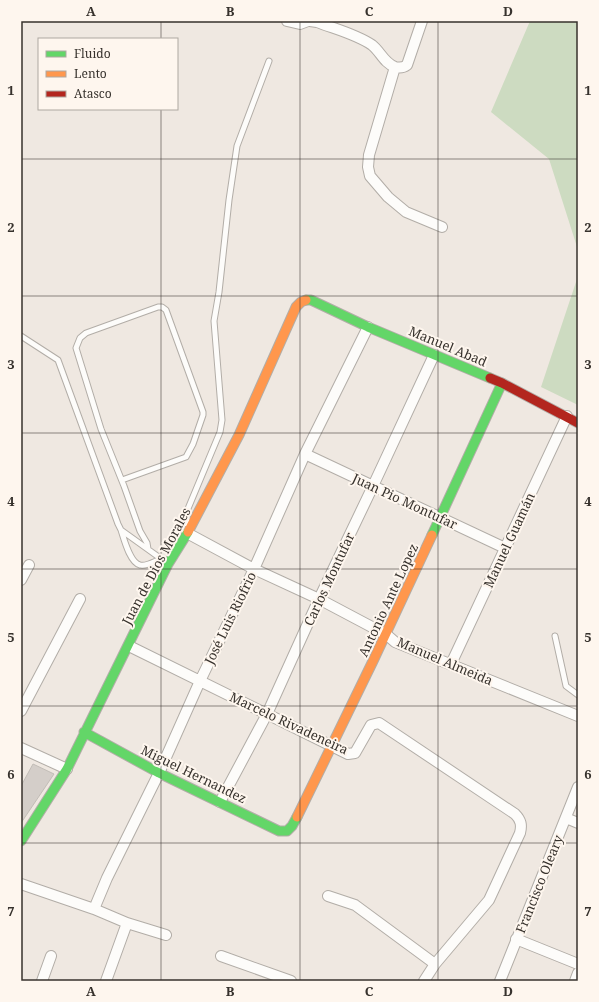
<svg xmlns="http://www.w3.org/2000/svg" width="599" height="1002" font-family="'Noto Serif',serif">
<style>
.green{fill:#cddbc1}
.building{fill:#d4cec9;stroke:#c2bdb7}
.lines{fill:none;stroke-linecap:round;stroke-linejoin:round}
.lane-casing{stroke:#b2ada7;stroke-width:7}
.street-casing{stroke:#b2ada7;stroke-width:12}
.fast-casing{stroke:#b2ada7;stroke-width:11}
.slow-casing{stroke:#b2ada7;stroke-width:11}
.jam-casing{stroke:#b2ada7;stroke-width:11}
.lane{stroke:#fdfcfa;stroke-width:5}
.street{stroke:#fdfcfa;stroke-width:10}
.fast{stroke:#63d668;stroke-width:9}
.slow{stroke:#ff974d;stroke-width:9}
.jam{stroke:#b3261e;stroke-width:9}
.grid{fill:none;stroke:#37322d;stroke-width:1;stroke-opacity:0.55}
.labels{text-anchor:middle;stroke-width:4;stroke-linejoin:round;paint-order:stroke}
.street-label{font-size:13px;fill:#37322d;stroke:#fef6ee}
.neatline{fill:none;stroke:#37322d;stroke-width:1.5}
.grid-label{font-size:13px;text-anchor:middle;font-weight:bold;fill:#37322d}
</style>
<rect width="100%" height="100%" fill="#efe8e1"/>
<path class="green" d="M530 21H578V250L549 159 491 112Z
M578 276V405L541 387Z"/>
<path class="building" d="M33 764 54 774 21 823V786Z"/>
<g class="lines">
<defs>
<path id="lane" d="M21 336 58 360 118 524 121 530 167 563
M122 480 186 457 193 444 203 415V412L166 310 162 307H158L86 333 80 338 76 348 101 429 124 486 140 531 147 543 148 549
M187 524V511L220 432 222 420 214 321 219 292 229 200 237 146 269 61
M121 530C124 539 130 563 140 565 146 567 155 561 161 559
M555 636 566 686 578 695"/>
<path id="street" d="M287 21 300 24 308 21
M310 21 317 22C335 29 356 34 372 45 380 51 384 63 395 67 399 68 403 68 407 65L422 21
M395 67 369 155 368 167 370 176 388 197 406 212 442 227
M305 454 505 548
M187 533 254 569 319 599 387 635 395 642 578 716
M21 580 29 565
M129 646 348 754 355 753 371 725 379 723 515 814C521 820 522 825 520 833L489 900 435 964 424 981
M451 664 567 416
M21 711 80 599
M21 748 67 769
M220 802 267 714 319 599 373 486 434 355
M566 818 578 823
M21 884 94 909 127 923 166 935
M328 896 355 905 435 964
M94 909 107 878 159 773 200 681 254 569 305 454 368 327
M516 939 578 964
M221 956 291 981
M42 981 51 956
M106 981 127 923
M500 981 578 787
M575 981 578 973"/>
<path id="fast" d="M306 300H311L368 327 490 378
M432 535 502 383
M84 732 159 773 279 831H287L292 826 297 817
M21 841 67 769 168 564 188 532"/>
<path id="slow" d="M188 532 239 435 296 307 301 302 306 300
M297 817 373 661 432 535"/>
<path id="jam" d="M490 378 502 383 578 423"/>
</defs>
<use href="#lane" class="lane-casing"/>
<use href="#street" class="street-casing"/>
<use href="#fast" class="fast-casing"/>
<use href="#slow" class="slow-casing"/>
<use href="#jam" class="jam-casing"/>
<use href="#lane" class="lane"/>
<use href="#street" class="street"/>
<use href="#fast" class="fast"/>
<use href="#slow" class="slow"/>
<use href="#jam" class="jam"/>
</g>
<path class="grid" d="M161 21V39M300 21V981M438 21V981M161 109V981M21 159H578M21 296H578M21 433H578M21 569H578M21 706H578M21 843H578"/>
<g class="labels">
<g class="street-label">
<text transform="translate(448 346) rotate(23)" y="5">Manuel Abad</text>
<text transform="translate(405 501) rotate(25)" y="5">Juan Pio Montufar</text>
<text transform="translate(509 540) rotate(-65)" y="5">Manuel Guamán</text>
<text transform="translate(156 566) rotate(-62)" y="5">Juan de Dios Morales</text>
<text transform="translate(329 579) rotate(-65)" y="5">Carlos Montufar</text>
<text transform="translate(388 600) rotate(-65)" y="5">Antonio Ante Lopez</text>
<text transform="translate(230 618) rotate(-64)" y="5">José Luis Riofrio</text>
<text transform="translate(445 661) rotate(23)" y="5">Manuel Almeida</text>
<text transform="translate(289 723) rotate(25)" y="5">Marcelo Rivadeneira</text>
<text transform="translate(194 774) rotate(26)" y="5">Miguel Hernandez</text>
<text transform="translate(539 884) rotate(-68)" y="5">Francisco Oleary</text>
</g>
</g>
<rect width="599" height="1002" fill="none" stroke="#fef6ee" stroke-width="44"/>
<rect x="38" y="38" width="140" height="72" fill="#fef6ee" stroke="#aea8a1"/>
<rect x="46" y="51" width="20" height="6" fill="#63d668" stroke="#aea8a1"/>
<text x="74" y="58" font-size="12" fill="#37322d">Fluido</text>
<rect x="46" y="71" width="20" height="6" fill="#ff974d" stroke="#aea8a1"/>
<text x="74" y="78" font-size="12" fill="#37322d">Lento</text>
<rect x="46" y="91" width="20" height="6" fill="#b3261e" stroke="#aea8a1"/>
<text x="74" y="98" font-size="12" fill="#37322d">Atasco</text>
<rect x="22" y="22" width="555" height="958" class="neatline"/>
<g class="grid-label">
<text x="91" y="16">A</text>
<text x="230" y="16">B</text>
<text x="369" y="16">C</text>
<text x="508" y="16">D</text>
<text x="11" y="95">1</text>
<text x="588" y="95">1</text>
<text x="11" y="232">2</text>
<text x="588" y="232">2</text>
<text x="11" y="369">3</text>
<text x="588" y="369">3</text>
<text x="11" y="506">4</text>
<text x="588" y="506">4</text>
<text x="11" y="642">5</text>
<text x="588" y="642">5</text>
<text x="11" y="779">6</text>
<text x="588" y="779">6</text>
<text x="11" y="916">7</text>
<text x="588" y="916">7</text>
<text x="91" y="996">A</text>
<text x="230" y="996">B</text>
<text x="369" y="996">C</text>
<text x="508" y="996">D</text>
</g>
</svg>
